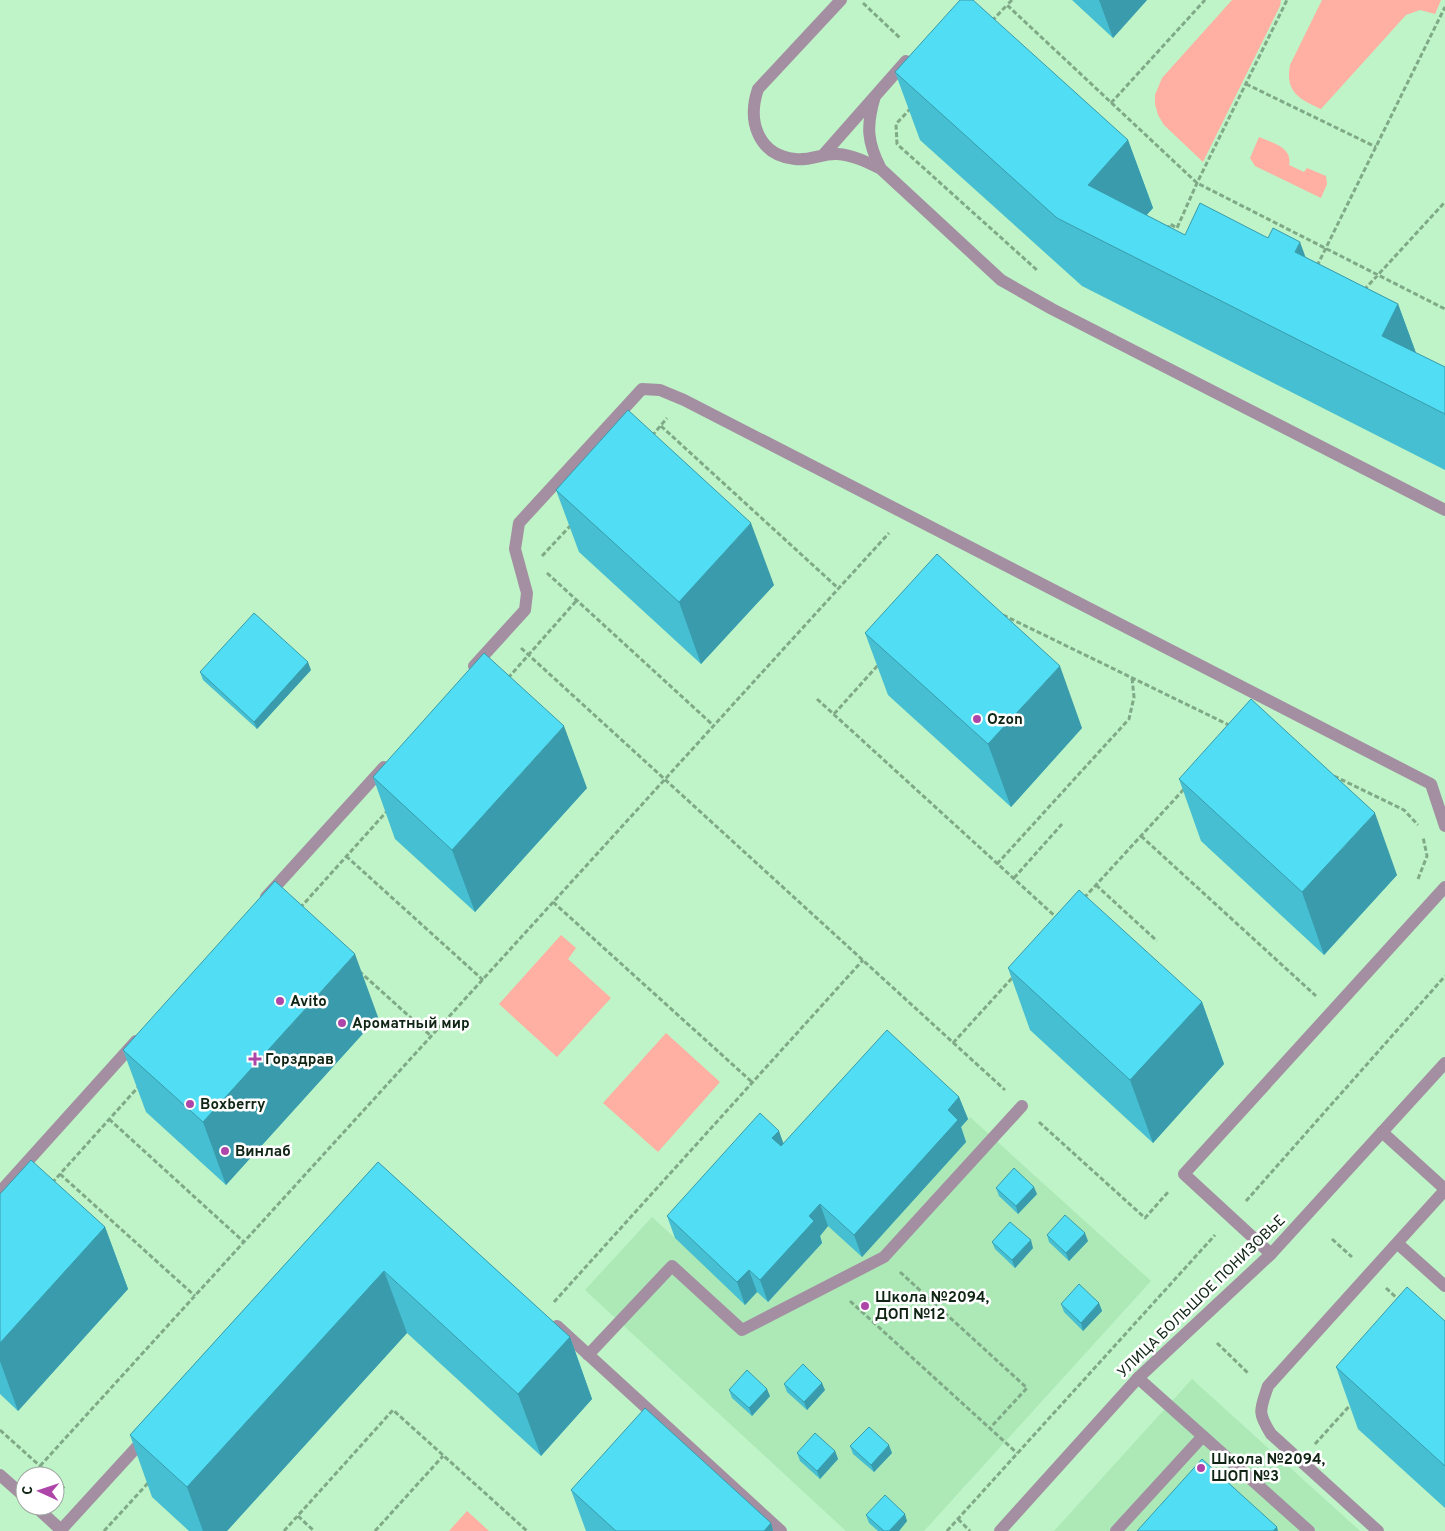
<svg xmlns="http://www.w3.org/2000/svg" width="1445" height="1531" font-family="Overpass,sans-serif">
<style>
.built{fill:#ace9b7}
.green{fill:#ffb0a3}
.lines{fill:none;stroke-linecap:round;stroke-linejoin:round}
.path{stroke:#80aa87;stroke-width:3;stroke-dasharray:5 2.5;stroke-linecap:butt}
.service{stroke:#a48ea1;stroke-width:12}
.minor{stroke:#a48ea1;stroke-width:12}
.wall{fill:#46bfd2}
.shaded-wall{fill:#399bab}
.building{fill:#51def4;stroke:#399bab}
.poi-dot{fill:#ae46a9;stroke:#fff;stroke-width:2}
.labels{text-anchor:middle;stroke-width:5;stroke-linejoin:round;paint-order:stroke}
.poi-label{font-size:15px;font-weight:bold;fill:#102514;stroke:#fff;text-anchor:start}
.street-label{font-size:15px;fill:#102514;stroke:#fff}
</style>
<rect width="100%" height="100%" fill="#bef4c7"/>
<path class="built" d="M970 1117 1151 1281 924 1531H846L585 1290 652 1217 675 1238 787 1153 968 1119Z
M1192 1379 1360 1531H1054Z"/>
<path class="green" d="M1232 0H1281L1280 6 1203 162 1164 125 1158 115 1155 104V95L1162 78Z
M1322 0H1441L1435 14 1420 10 1406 15 1321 109C1299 99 1285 92 1290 65Z
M1259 137C1272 143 1293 147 1289 165L1304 172 1307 168 1326 176 1327 184 1321 198 1255 166 1250 158Z
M561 935 576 948 568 959 611 998 557 1057 499 1004Z
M666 1033 720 1082 658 1152 603 1103Z
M467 1511 489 1531H449Z"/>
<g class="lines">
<path class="path" d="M1012 0 1007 5 1197 183 1445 309
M863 3 900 38
M992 21 1007 5
M1246 84 1376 147
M1111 103 1205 0
M911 108 896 124 897 144 1038 271
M1167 230 1170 224 1177 228 1197 183 1287 0
M1317 266 1445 7
M1364 290 1445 202
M661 426 839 589
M652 436 667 418
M542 556 572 524
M547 573 714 726
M1003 615 1231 726
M521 648 1005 1090
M508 678 577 600
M817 699 1057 918
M834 714 879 664
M1334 776 1404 810 1418 825
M1141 836 1316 996
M346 856 483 980
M997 864 1129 719 1134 697 1132 678
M1014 878 1062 824
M1418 879 1427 856 1423 837
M1096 885 1157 941
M1084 898 1185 788
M553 902 753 1083
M300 908 388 810
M359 971 431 1036
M953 1043 1013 977
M109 1119 244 1242
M1039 1122 1145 1218 1169 1191
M60 1174 195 1296
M52 1183 140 1085
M1246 1201 1445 976
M1332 1239 1352 1257
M900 1272 1027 1388 990 1428
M1386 1288 1400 1301
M850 1301 1017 1453
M554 1302 863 960
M1217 1343 1249 1374
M0 1430 51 1476
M1315 1444 1353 1402
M40 1466 889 533
M55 1480 66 1490
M298 1516 314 1531
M958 1519 970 1531
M104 1531 149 1482
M284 1531 393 1410 527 1531
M375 1531 443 1456
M947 1531 1215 1235"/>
<path class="service" d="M841 0 758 89C747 121 758 155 795 159 810 161 823 153 837 154 853 155 867 162 881 169
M875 96C866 126 867 142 881 169L1001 280 1052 309 1445 510
M824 154 906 61
M474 666 525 610 527 593 515 549 519 523 642 389 660 390 684 400 1431 784 1445 826
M266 897 384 767
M1382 1132 1445 1189
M0 1192 136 1041
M1397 1243 1445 1190
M1271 1254 1184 1174 1445 887
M557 1326 781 1531
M588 1355 672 1266 742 1330 884 1257 1022 1106
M1138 1378 1309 1531
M0 1475 25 1497
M35 1506 61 1530
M60 1531 146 1437
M1116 1531 1203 1436
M1378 1531 1271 1434C1257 1412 1260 1410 1268 1386L1397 1243 1445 1286"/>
<path class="minor" d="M1000 1531 1138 1378 1271 1254 1445 1063"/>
</g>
<path class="wall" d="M1072 0H1147L1113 38Z
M895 72 1128 140 1153 208 1146 215 1185 235 1305 257 1398 304 1416 353 1445 367V470L1082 286 920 140Z
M556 490 774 585 701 664 579 552Z
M865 633 1082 728 1011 807 888 695Z
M311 670 257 729 203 680 200 672Z
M373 777 587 788 475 912 395 839Z
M1179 779 1397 875 1324 955 1201 841Z
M1008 968 1202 1002 1224 1064 1153 1143 1030 1030Z
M378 1017 226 1185 146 1112 123 1050Z
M959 1097 968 1119 961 1127 966 1142 862 1257 828 1226 820 1236 822 1243 768 1302 757 1292 745 1305 675 1238 667 1216 783 1143Z
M378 1162 570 1337 592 1399 541 1456 407 1333 227 1531H189L152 1497 130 1435Z
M996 1188 1037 1194 1018 1214 999 1196Z
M0 1194 105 1227 128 1289 18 1411 0 1394Z
M1047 1235 1088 1241 1069 1261 1049 1242Z
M992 1242 1033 1248 1015 1268 995 1249Z
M1099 1303 1102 1311 1083 1331 1064 1312 1061 1304Z
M1445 1321V1508L1358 1429 1336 1367Z
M784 1384 825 1390 807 1410 787 1392Z
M729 1390 770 1396 752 1416 732 1398Z
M850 1446 892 1453 874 1472 853 1454Z
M835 1451 838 1459 820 1479 800 1461 797 1453Z
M571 1490 771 1523 773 1531H586Z
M866 1515 907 1521 899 1531H878L869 1523Z"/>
<path class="shaded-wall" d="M1099 0H1147L1113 38Z
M1128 140 1153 208 1117 248 1088 185Z
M1300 242 1325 310 1295 252Z
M1398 304 1423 372 1382 336Z
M751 523 774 585 701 664 679 602Z
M308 662 311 670 257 729 254 722Z
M1060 666 1082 728 1011 807 988 744Z
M564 726 587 788 475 912 452 850Z
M1375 813 1397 875 1324 955 1302 892Z
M355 954 378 1017 226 1185 203 1122Z
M1202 1002 1224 1064 1153 1143 1130 1080Z
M959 1097 968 1119 961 1127 966 1142 862 1257 854 1235 948 1110Z
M779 1131 787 1153 772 1138Z
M1034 1187 1037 1194 1018 1214 1016 1206Z
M820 1204 828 1226 820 1236 822 1243 768 1302 760 1280 809 1216Z
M105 1227 128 1289 18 1411 0 1361V1343Z
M1085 1233 1088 1241 1069 1261 1066 1253Z
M1031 1240 1033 1248 1015 1268 1012 1260Z
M749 1270 757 1292 745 1305 737 1282Z
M384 1271 407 1333 227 1531H203L187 1487Z
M1099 1303 1102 1311 1083 1331 1081 1323Z
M570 1337 592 1399 541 1456 518 1394Z
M822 1383 825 1390 807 1410 804 1402Z
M767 1389 770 1396 752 1416 749 1408Z
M889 1445 892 1453 874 1472 871 1465Z
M835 1451 838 1459 820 1479 817 1471Z
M905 1514 907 1521 899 1531H889Z
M771 1523 773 1531H764Z
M1277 1527 1278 1531H1273Z"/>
<path class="building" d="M960 0H973L1128 140 1088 185 1185 235 1200 203 1268 238 1273 228 1300 242 1295 252 1398 304 1382 336 1445 367V414L1057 218 895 72Z
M628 410 751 523 679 602 556 490Z
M937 554 1060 666 988 744 865 633Z
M254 613 308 662 254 722 200 672Z
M484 653 564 726 452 850 373 777Z
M1251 699 1375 813 1302 892 1179 779Z
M275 881 355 954 203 1122 123 1050Z
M1079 890 1202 1002 1130 1080 1008 968Z
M887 1030 959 1097 948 1110 958 1120 854 1235 820 1204 809 1216 814 1221 760 1280 749 1270 737 1282 667 1216 760 1113 779 1131 772 1138 781 1146Z
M31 1160 105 1227 0 1343V1194Z
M378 1162 570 1337 518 1394 384 1271 187 1487 130 1435Z
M1014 1168 1034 1187 1016 1206 996 1188Z
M1065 1215 1085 1233 1066 1253 1047 1235Z
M1010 1222 1031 1240 1012 1260 992 1242Z
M1079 1284 1099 1303 1081 1323 1061 1304Z
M1407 1287 1445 1321V1466L1336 1367Z
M803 1364 822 1383 804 1402 784 1384Z
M747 1370 767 1389 749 1408 729 1390Z
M645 1408 771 1523 764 1531H616L571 1490Z
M869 1427 889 1445 871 1465 850 1446Z
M815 1433 835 1451 817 1471 797 1453Z
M1202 1459 1277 1527 1273 1531H1137Z
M885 1495 905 1514 889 1531H884L866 1515Z"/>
<g class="poi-dot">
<circle cx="977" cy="719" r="5"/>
<circle cx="280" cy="1001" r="5"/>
<circle cx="342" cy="1023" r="5"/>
<path d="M252.5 1051.5h5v5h5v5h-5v5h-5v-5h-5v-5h5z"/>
<circle cx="190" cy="1104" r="5"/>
<circle cx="225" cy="1151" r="5"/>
<circle cx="865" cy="1306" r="5"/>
<circle cx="1201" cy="1468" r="5"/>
</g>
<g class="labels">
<g class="poi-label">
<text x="987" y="724">Ozon</text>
<text x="290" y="1006">Avito</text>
<text x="352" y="1028">Ароматный мир</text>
<text x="265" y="1064">Горздрав</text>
<text x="200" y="1109">Boxberry</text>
<text x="235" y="1156">Винлаб</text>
<text x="875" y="1302">Школа №2094,<tspan x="875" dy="17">ДОП №12</tspan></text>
<text x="1211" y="1464">Школа №2094,<tspan x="1211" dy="17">ШОП №3</tspan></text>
</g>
<g class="street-label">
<text transform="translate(1201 1296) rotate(-44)" y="5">УЛИЦА БОЛЬШОЕ ПОНИЗОВЬЕ</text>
</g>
</g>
<g transform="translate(40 1491) rotate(273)"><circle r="24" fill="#ffffff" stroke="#9fa8a1"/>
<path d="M0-4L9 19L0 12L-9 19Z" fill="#ae46a9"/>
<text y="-8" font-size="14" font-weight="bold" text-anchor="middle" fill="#102514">С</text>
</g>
</svg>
